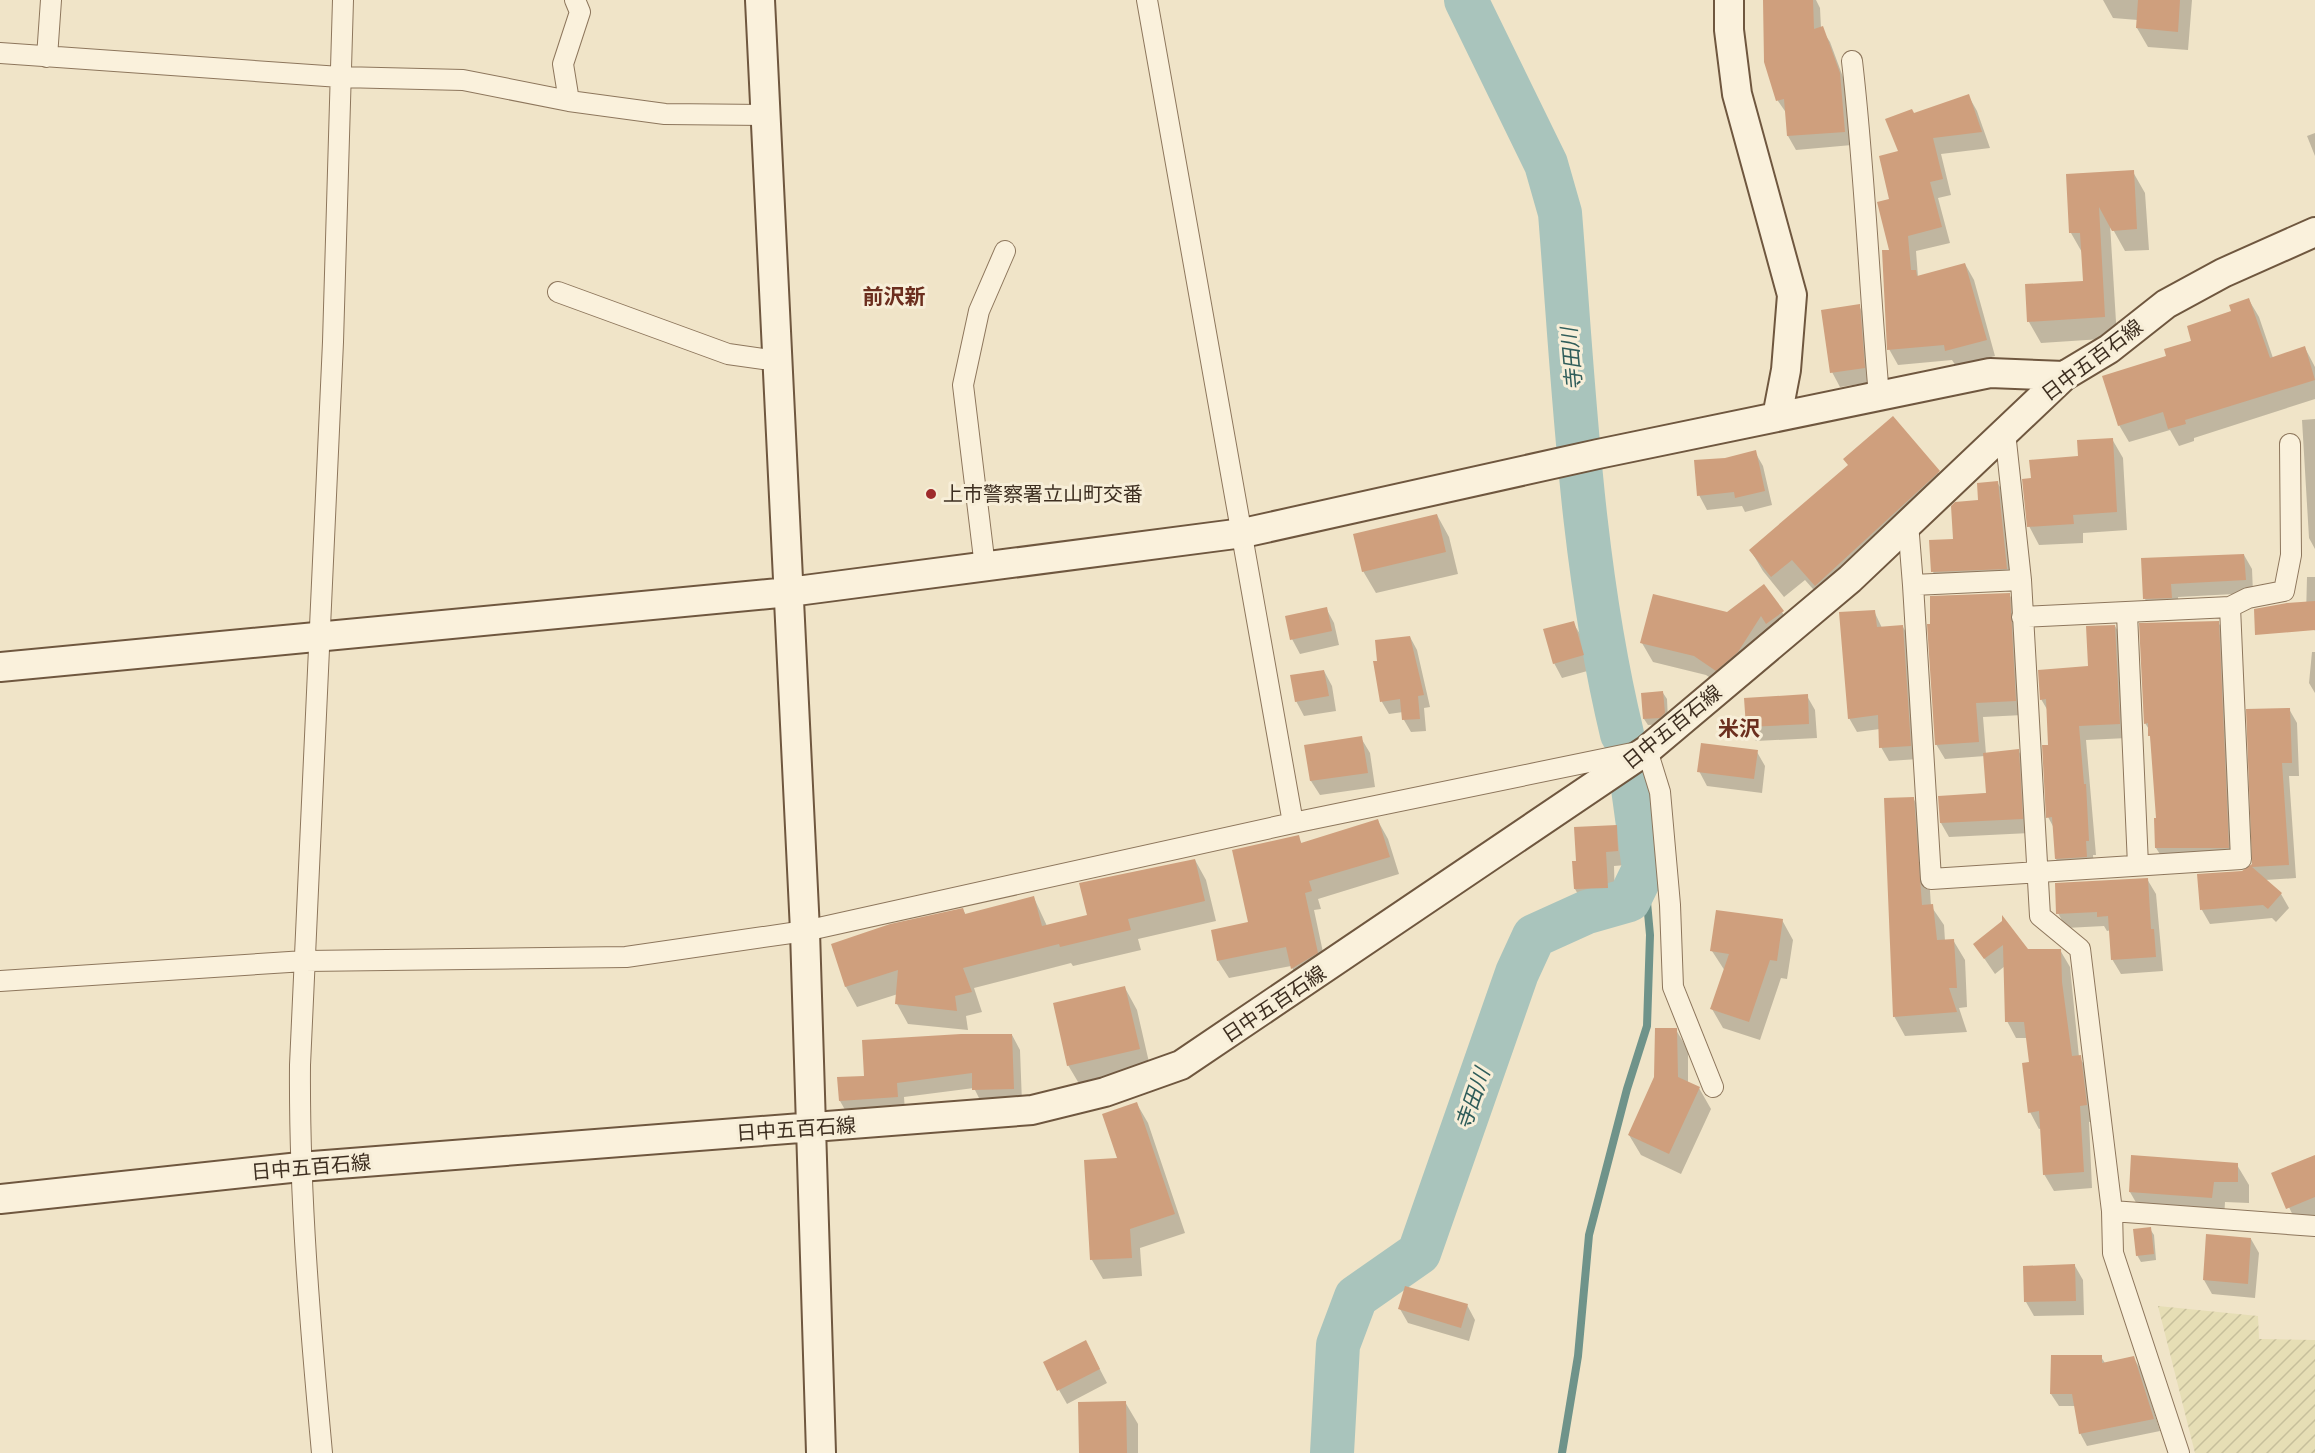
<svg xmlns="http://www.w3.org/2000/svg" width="2315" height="1453" font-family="Georgia,'Noto Sans JP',serif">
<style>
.farmland{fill:url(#farmland-furrows)}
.shadow{fill:#0003}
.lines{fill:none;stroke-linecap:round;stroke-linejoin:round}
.stream{stroke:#6f938a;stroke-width:8}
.river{stroke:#a9c4bc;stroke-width:44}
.building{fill:#cf9f7d}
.street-casing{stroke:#8d765c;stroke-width:22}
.secondary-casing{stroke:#6f573f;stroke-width:32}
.street{stroke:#faf1dc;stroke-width:20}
.secondary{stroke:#faf1dc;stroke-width:28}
.poi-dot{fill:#9e2a2b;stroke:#f7eed8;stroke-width:2}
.labels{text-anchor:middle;stroke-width:6;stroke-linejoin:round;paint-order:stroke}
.street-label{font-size:20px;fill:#3d2e20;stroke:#f7eed8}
.poi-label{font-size:20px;fill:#3d2e20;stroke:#f7eed8;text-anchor:start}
.neighbourhood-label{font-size:21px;font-weight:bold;fill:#6b2e1e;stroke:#f7eed8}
.water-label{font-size:21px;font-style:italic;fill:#2f5d5a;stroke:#f7eed8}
</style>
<defs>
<pattern id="farmland-furrows" width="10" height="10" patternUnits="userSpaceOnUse" patternTransform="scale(1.5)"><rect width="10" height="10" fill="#e6deb5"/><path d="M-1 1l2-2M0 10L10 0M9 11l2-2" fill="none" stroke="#c6bf9b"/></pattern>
</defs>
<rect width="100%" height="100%" fill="#f0e4c8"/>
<path class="farmland" d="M2158 1306 2258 1316 2259 1339 2315 1340V1453H2195Z"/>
<path class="shadow" d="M1765 0H1816L1820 8 1821 28 1830 42 1847 88 1852 145 1796 150 1788 136 1787 114 1778 101 1765 62Z
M2103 0H2192L2188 50 2148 47 2137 28 2138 20 2113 18Z
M1968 95 1977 111 1990 148 1941 154 1951 195 1938 198 1950 243 1916 251 1918 277 1965 264 1974 280 1995 356 1956 366 1952 360 1898 365 1889 349 1891 200 1900 152 1914 115Z
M2315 133V156L2307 136Z
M2133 172 2145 193 2149 250 2125 251 2110 224 2117 338 2041 343 2029 322 2027 285 2085 282 2083 254 2071 233Z
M2249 300 2259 317 2273 358 2305 348 2315 367V399L2194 438V441L2179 446 2170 430 2129 442 2119 425 2168 357Z
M1859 306 1867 320 1872 382 1840 387 1832 372Z
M2315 419V549L2309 538 2302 420Z
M2112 439 2123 458 2127 530 2083 533V543L2039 545 2029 526 2032 479Z
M1755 452 1763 466 1772 505 1745 512 1742 506 1707 510 1699 495Z
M1848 466 1938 472 1950 493 1828 606 1805 580 1784 597 1763 571 1751 551Z
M1997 482 2006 497 2015 583 1941 586 1933 572 1980 501Z
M1437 515 1449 537 1458 574 1376 593 1363 571Z
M2244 555 2252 569 2253 593 2178 597 2179 611 2153 612 2145 599 2142 559Z
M2307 577H2315V631L2306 616Z
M2009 594 2017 608 2023 715 1983 717 1986 754 2018 750 2026 765 2030 833 1949 837 1941 823 1940 797 1990 793 1985 756 1945 759 1936 744Z
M1326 608 1334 623 1339 645 1300 654 1292 639Z
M1874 611 1882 628 1903 627 1911 641 1918 759 1889 761 1881 747 1880 729 1857 732 1849 718Z
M1782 612 1793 631 1727 689 1706 675 1653 662 1642 643 1727 614Z
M2218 622 2226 636 2236 862H2165L2156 848V820H2158L2150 731 2145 723Z
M1573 623 1582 637 1591 670 1562 678 1554 663Z
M2115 626 2123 640 2127 738 2086 740 2096 855H2093L2094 871 2064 872 2056 859 2054 828 2048 817V711L2041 699 2089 668Z
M1410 637 1417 650 1430 707 1424 708 1426 731 1411 732 1404 720 1403 712 1389 714 1382 702 1379 662Z
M2312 652H2315V693L2309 683Z
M1324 671 1332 686 1336 711 1304 716 1296 701Z
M1663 693 1667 699 1668 720 1664 724 1648 725 1644 719Z
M1807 696 1815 710 1817 738 1756 741 1748 727Z
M2289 709 2297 723 2299 776H2289L2296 878 2265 880 2281 894 2289 908 2276 922 2272 918 2210 924 2202 910 2199 875 2242 872 2253 865Z
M1361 738 1370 753 1375 787 1320 795 1311 781 1306 746Z
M1757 752 1765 766 1762 793 1707 786 1699 771Z
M1913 798 1925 818 1931 906 1944 925 1945 941 1953 940 1965 960 1967 1007 1959 1008 1967 1032 1905 1036 1894 1016Z
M1378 821 1388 839 1399 874 1318 899 1321 909 1314 910 1327 971 1302 986 1291 966 1229 978 1218 961 1250 923 1298 837 1302 844Z
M1616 827 1625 841 1626 865 1614 866 1615 902 1583 903 1575 889 1578 862Z
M1195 860 1206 880 1216 921 1138 939 1141 950 1073 966 1071 963 974 988 982 1012 966 1016 968 1030 908 1024 897 1004 898 994 857 1007 846 987 833 945 963 910 966 915 1034 898 1047 926 1089 916Z
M2147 879 2156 894 2163 971 2121 974 2112 959 2111 930 2107 931 2104 926 2066 928 2058 913Z
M1782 920 1793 940 1787 979 1781 978 1760 1040 1723 1028 1712 1009 1725 971 1712 951Z
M2004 922 2028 950H2060L2070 967 2079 1057 2090 1073 2095 1121 2089 1122 2092 1188 2054 1191 2044 1174 2042 1128 2039 1129 2030 1112 2031 1063 2028 1038H2016L2007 1021 2005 966 1995 974 1975 945Z
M1125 988 1137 1010 1151 1071 1081 1087 1068 1065Z
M1676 1030 1688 1050V1084L1699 1088 1711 1109 1681 1174 1641 1155 1629 1135Z
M1012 1035 1020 1050 1022 1103 982 1104 974 1088 904 1097 905 1111 848 1115 840 1101 865 1077Z
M1137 1104 1148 1123 1185 1233 1140 1248 1142 1276 1103 1279 1092 1260Z
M2315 1156V1224L2300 1230 2273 1174Z
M2237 1165 2249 1185V1203L2225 1202 2224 1218 2142 1213 2130 1192Z
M2150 1229 2154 1235 2156 1260 2141 1262 2137 1255Z
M2251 1239 2259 1253 2255 1298 2212 1294 2204 1280Z
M2075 1266 2083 1280 2084 1315 2034 1316 2026 1302Z
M1467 1305 1475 1320 1469 1341 1408 1323 1400 1309Z
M1093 1356 1107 1383 1067 1404 1059 1390Z
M2101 1357 2105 1363 2133 1357 2141 1370 2160 1431 2087 1446 2080 1433 2076 1406H2059L2051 1394Z
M1125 1402 1138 1424V1453H1080Z"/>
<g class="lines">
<path class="stream" d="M1562 1453 1578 1356 1589 1235 1627 1089 1647 1026 1650 935 1644 869"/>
<path class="river" d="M1466 0 1546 164 1560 213C1574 388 1581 564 1622 734
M1332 1453 1338 1345 1356 1297 1419 1253 1517 973 1534 936 1587 912 1629 900 1644 869 1632 781"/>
</g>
<path class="building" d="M1763 0H1813L1814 29 1823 26 1840 73 1845 132 1787 136 1784 99 1776 101 1764 62Z
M2138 0H2180L2178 32 2136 28Z
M1969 94 1982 132 1933 138 1943 179 1930 182 1942 227 1908 236 1911 270H1916L1917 276 1965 263 1987 340 1945 351 1944 345 1887 350 1882 250H1889L1877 202 1889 199 1879 156 1898 151 1885 119 1912 109 1914 113Z
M2134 170 2137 229 2112 231 2099 207 2105 317 2027 322 2025 284 2083 281 2080 233H2069L2066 174Z
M2249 298 2270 358 2305 346 2315 380 2185 420 2186 424 2168 429 2163 412 2118 426 2102 376 2166 356 2164 349 2191 341 2187 326 2231 311 2229 305Z
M1860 304 1865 368 1830 373 1821 310Z
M1893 416 1940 471 1815 586 1792 560 1771 577 1749 550 1848 465 1843 459Z
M2113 438 2117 512 2073 515 2074 524 2027 527 2022 479 2031 478 2029 460 2078 456 2077 440Z
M1756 450 1765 491 1735 498 1734 492 1697 496 1694 460 1725 458Z
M1998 481 2007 569 1931 572 1929 540 1953 539 1951 506 1955 502 1978 500 1977 483Z
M1437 514 1446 552 1362 572 1353 534Z
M2244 554 2246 580 2171 584 2172 598 2143 599 2141 558Z
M1764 584 1784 611 1766 624 1761 616 1738 652 1716 671 1694 656 1640 643 1653 594 1727 612Z
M2010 593 2016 701 1976 703 1979 742 1935 745 1927 624H1930V596Z
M2315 601V630L2255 635 2254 609 2287 603Z
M1327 607 1332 631 1290 640 1285 616Z
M1875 610 1877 627 1903 625 1911 746 1879 748 1878 715 1848 719 1839 612Z
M1574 621 1584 655 1553 664 1543 629Z
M2219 621 2229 848H2155L2154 818H2156L2150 736H2148V723L2144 724 2139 623Z
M2115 625 2120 724 2079 726 2084 784H2086L2089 841H2086L2087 857 2055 859 2052 817 2046 818 2042 745H2048L2046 699 2040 700 2038 670 2088 666 2086 626Z
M1410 636 1424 695 1418 696 1420 719 1402 720 1400 699 1380 702 1373 661H1377L1375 640Z
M1324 670 1329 696 1295 702 1290 675Z
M1663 691 1665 713 1660 718 1643 719 1641 693Z
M1808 694 1809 724 1746 727 1744 698Z
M2290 708 2292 763H2282L2289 865 2252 867 2282 893 2268 909 2263 905 2200 910 2197 874 2242 871 2252 864 2246 709Z
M1362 736 1368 773 1310 781 1304 745Z
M1701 743 1758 750 1754 779 1697 772Z
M2019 749 2023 819 1940 823 1938 796 1986 793 1983 753Z
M1914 797 1922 905 1933 904 1937 940 1954 939 1957 988H1949L1957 1012 1893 1017 1884 798Z
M1378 819 1390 857 1309 881 1312 891 1305 893 1318 953 1291 969 1286 947 1217 961 1211 930 1248 922 1232 850 1299 835 1301 843Z
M1617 825 1618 851 1606 852 1608 888 1574 889 1572 861H1576L1574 827Z
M1195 859 1205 901 1128 919 1131 930 1060 947 1059 944 963 968 972 992 955 996 957 1011 895 1004 898 970 845 987 831 944 890 924 963 908 965 914 1034 896 1042 926 1087 915 1079 883Z
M2148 878 2151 929H2154L2156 957 2111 960 2108 916 2097 917V912L2056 914 2055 883Z
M1716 910 1783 919 1777 961 1770 960 1749 1022 1710 1009 1729 954 1710 951Z
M2002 915 2028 949H2061L2062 982 2072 1056 2081 1055 2087 1105 2080 1106 2084 1172 2043 1175 2039 1111 2028 1113 2022 1063 2029 1062 2024 1022H2005L2003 945 1984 959 1973 944 2002 921Z
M1125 986 1140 1049 1067 1066 1053 1003Z
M1655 1028H1677L1678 1077 1700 1087 1669 1154 1628 1135 1654 1077Z
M961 1034H1012L1014 1089 972 1090V1073L897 1083 898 1097 839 1101 837 1077 864 1076 862 1040Z
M1137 1102 1175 1214 1130 1229 1132 1258 1090 1260 1084 1160 1117 1158 1102 1114Z
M2131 1155 2238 1163V1182H2214L2212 1198 2129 1192Z
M2315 1155V1197L2286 1209 2271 1173Z
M2151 1227 2154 1254 2136 1256 2133 1229Z
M2206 1234 2251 1238 2248 1284 2203 1280Z
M2075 1264 2076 1301 2024 1302 2023 1266Z
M1405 1286 1468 1304 1461 1328 1398 1309Z
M1086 1340 1100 1369 1057 1391 1043 1362Z
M2051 1355H2102V1363L2134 1356 2154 1419 2079 1434 2072 1394H2050Z
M1126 1401 1127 1453H1079L1078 1402Z"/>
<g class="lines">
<defs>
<path id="street" d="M1147 0 1293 823
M0 53 340 77 463 80 569 101 665 114 766 115
M47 57 51 0
M1852 61C1865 172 1869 284 1879 396
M569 101 563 64 580 12 575 0
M558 292 728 354 778 361
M2005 432 2021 580 2040 916 2080 949 2112 1211 2113 1253 2179 1453
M1908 523 1913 585 2021 580
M985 567 963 385 979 311 1005 251
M1913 585 1931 879 2241 859 2230 607
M2127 614 2138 865
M2022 617 2230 607 2248 598 2284 591 2291 555 2290 444
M0 981 305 961 626 957 805 931 1293 823 1647 750 1660 792 1670 905 1673 987 1713 1087
M2112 1211 2315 1226
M322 1453C310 1323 299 1195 300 1065L333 342 343 0"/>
<path id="secondary" d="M760 0 805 931 821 1453
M1729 0V30L1737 94 1792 295 1786 370 1777 417
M0 667 789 592 1243 533 1598 454 1990 373 2064 376
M0 1199 300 1167 1032 1110 1105 1092 1181 1065 1647 750 1850 579 2064 376 2109 349 2166 304 2223 273 2315 232"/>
</defs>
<use href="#street" class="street-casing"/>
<use href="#secondary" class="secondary-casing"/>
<use href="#street" class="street"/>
<use href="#secondary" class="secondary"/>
</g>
<circle class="poi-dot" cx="931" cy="494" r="6"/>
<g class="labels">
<g class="street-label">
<text transform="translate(2092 360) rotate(-37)" y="7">日中五百石線</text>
<text transform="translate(1672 727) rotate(-39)" y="7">日中五百石線</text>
<text transform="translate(1274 1004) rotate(-34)" y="7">日中五百石線</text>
<text transform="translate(796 1129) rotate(-4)" y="7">日中五百石線</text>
<text transform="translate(311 1167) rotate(-5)" y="7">日中五百石線</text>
</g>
<g class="poi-label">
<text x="943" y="501">上市警察署立山町交番</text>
</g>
<g class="neighbourhood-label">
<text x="894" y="304">前沢新</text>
<text x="1739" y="736">米沢</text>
</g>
<g class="water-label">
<text transform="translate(1572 359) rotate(-95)" y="7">寺田川</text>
<text transform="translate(1473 1099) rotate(-71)" y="7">寺田川</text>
</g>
</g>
</svg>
